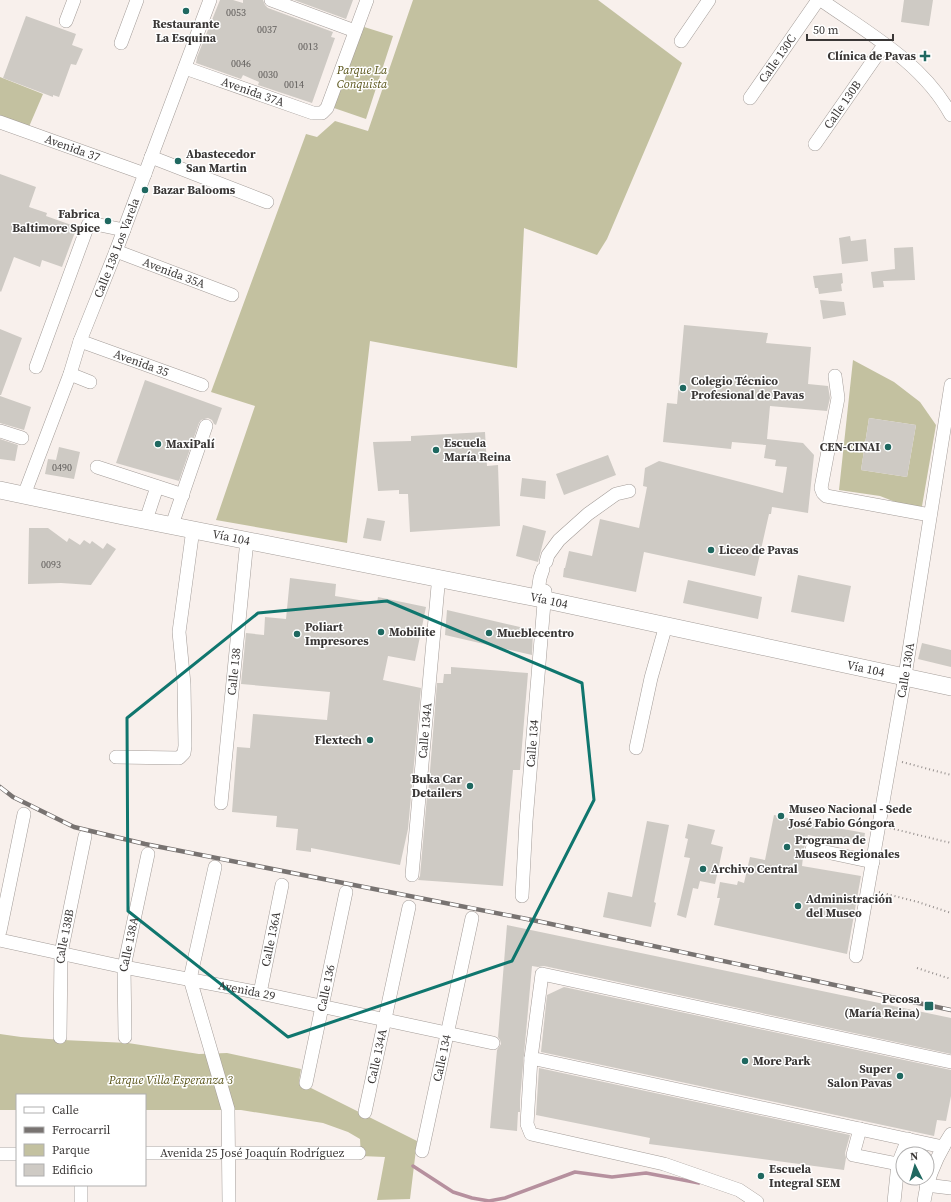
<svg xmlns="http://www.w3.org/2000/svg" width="951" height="1202" font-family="'Source Serif 4',serif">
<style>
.green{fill:#c3c1a0;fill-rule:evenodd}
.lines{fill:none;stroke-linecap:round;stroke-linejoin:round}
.stream{stroke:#b6909e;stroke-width:3.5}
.building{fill:#cecac4}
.minor-casing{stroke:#a49d99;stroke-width:14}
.major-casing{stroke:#a49d99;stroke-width:18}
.path{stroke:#96908e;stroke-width:2;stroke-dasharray:1 3;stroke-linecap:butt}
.minor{stroke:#fff;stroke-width:13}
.major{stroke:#fff;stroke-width:17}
.rail-casing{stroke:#787371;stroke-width:4.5}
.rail{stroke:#fff;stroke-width:3;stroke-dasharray:9;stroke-linecap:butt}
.marked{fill:none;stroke:#0f766e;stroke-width:3;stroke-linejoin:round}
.poi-dot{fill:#1f6860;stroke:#fff;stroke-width:1.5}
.labels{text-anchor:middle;stroke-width:3;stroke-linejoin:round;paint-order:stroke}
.number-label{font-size:10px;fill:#5f5c5a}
.poi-label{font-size:12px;font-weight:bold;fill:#3a3736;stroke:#fff;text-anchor:start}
.street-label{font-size:12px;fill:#3a3736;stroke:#fff}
.park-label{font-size:12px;font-style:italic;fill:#5b561b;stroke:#fff}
</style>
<rect width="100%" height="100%" fill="#f8f0ec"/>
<path class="green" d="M413 0H598L682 63 607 239 597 255 524 228 517 368 370 341 347 543 216 520 255 406 211 392 306 134 317 137 335 121 368 131Z
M361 26 393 36 366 119 334 108Z
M0 77 43 94 28 129 0 118Z
M853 360 894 382 920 402 936 425 921 512 880 496 839 490ZM869 418 916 425 907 477 861 470Z
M0 1034 21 1037 63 1040 128 1043 199 1054 227 1053 301 1069 299 1082 417 1141 410 1199 377 1200 385 1157 361 1156 360 1139 348 1132 323 1123 241 1110H145V1095H17V1110H0Z"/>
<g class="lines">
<path class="stream" d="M413 1166 453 1192 472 1198 489 1201 505 1198 575 1172 612 1177 646 1173 699 1183"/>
</g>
<path class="building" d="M220 0H233L243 3V0H263L265 5 268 8 333 32 331 37 335 38 312 103 258 85 259 82 243 75 241 79 196 63 197 57Z
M294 0H353L346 19Z
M904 0H933L929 26 901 22Z
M26 16 76 34 72 45 83 49 76 65 71 64 59 97 53 95V97L3 78Z
M0 174 36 187 29 207 47 213 46 216 77 227 62 267 42 260 40 267 14 257 1 292 0 291Z
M850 236 851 241 866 239 868 261 842 264 839 238Z
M913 247 915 280 883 281 884 287 873 288 871 272 895 269 894 248Z
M842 273 843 283 841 284 842 291 819 294 818 288H815L813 276Z
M820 300 844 302 846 315 823 319Z
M684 325 768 333 766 343 811 347 808 384 828 386 830 398 827 411 770 406 767 439 803 443 814 455 808 513 772 507 771 514H769L755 576 644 552 636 592 563 577 564 568H565L569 551 592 556 600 519 639 528 647 487 643 486 645 468 659 461 783 493 787 467 775 466 776 460 764 458 766 445 732 442 731 449 663 442 667 403 677 404Z
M0 329 22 338 1 395H0Z
M145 380 222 408 216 425 214 424 212 420 208 418 201 420 199 423 179 481 116 463Z
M0 396 31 407 24 430 0 423Z
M869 418 916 425 907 477 861 470Z
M485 432 487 466 498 465 500 526 410 532 408 494H399V490L378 491 373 442 411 441V436Z
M0 439 18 445 15 461 0 459Z
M59 447 80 452 74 479 45 474 48 459 56 460Z
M608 455 616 475 564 495 556 474Z
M522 478 546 481 545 499 520 496Z
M367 518 385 521 381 541 363 538Z
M523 525 546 531 538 562 516 556Z
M29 528H48L67 542 69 538 80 545 84 540 90 544 92 541 103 549 107 543 116 549 91 585 61 583 28 584Z
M798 575 851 586 844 622 791 612Z
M290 578 336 584 335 596 377 603 378 597 426 607 415 661 388 656 383 680 421 688 408 829 400 865 311 848V852L296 850 298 829 276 827 277 816 232 812 237 747 250 748 253 714 327 720 330 692 241 684 246 633 264 635 265 617 286 619Z
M688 580 762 597 758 619 683 603Z
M447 610 533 630 532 655 445 635Z
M922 643 951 650V667L918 659Z
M451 667 528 673 520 770H513L503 886 418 880 420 876 427 796H428L437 683H443L444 674H451Z
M774 815 810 823 865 833 863 845 808 835 804 848 802 866 861 876 847 954 714 925 720 898H717L720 882 737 885 738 881 744 883 750 857 765 860Z
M647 821 669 825 654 902 656 903 651 927 603 917 608 892 632 897Z
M688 824 715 830 711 844 723 847 715 884 700 881 698 889 693 888 686 918 677 915 690 858 684 857 688 839 685 838Z
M507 925 951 1018V1054L544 966 538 967 532 966 520 1099V1112H518L517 1131 490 1128 497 1050 501 1044 500 1040 498 1037Z
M564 987 951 1070V1096L946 1121 937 1120 934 1136 541 1052 547 995Z
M539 1068 850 1135 845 1153 846 1158 844 1170 649 1144 650 1138 536 1115Z"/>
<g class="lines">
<defs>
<g id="minor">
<path d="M271 0 355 31"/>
<path d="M821 0C868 33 923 63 951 115"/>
<path d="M66 21 74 0"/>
<path d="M681 41 709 0"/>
<path d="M121 43 137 0"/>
<path id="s1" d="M185 68 313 113H322L327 108 367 0"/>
<path id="s2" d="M750 98 818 0"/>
<path id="s3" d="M0 122 145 174"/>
<path id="s4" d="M815 144 884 45"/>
<path d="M151 157 267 202"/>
<path id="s5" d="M116 251 232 295"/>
<path id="s6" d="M80 341 202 385"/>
<path d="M36 367 88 225 95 224 124 230"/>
<path d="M70 374 90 382"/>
<path d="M835 376 838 398 821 488 823 493 826 496 930 515"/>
<path d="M0 431 22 438"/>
<path d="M97 467 183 495"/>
<path id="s7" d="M24 495 70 374 80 341 116 251 210 0"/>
<path d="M146 520 157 487"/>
<path d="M172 525 206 426"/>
<path d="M546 562 548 555 559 540 588 514 616 494 629 491"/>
<path d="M537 598 540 578 543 569"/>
<path d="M636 748 651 678 664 632 667 626"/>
<path d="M116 757 179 758 184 753 185 746 184 684 179 632 193 529"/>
<path id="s8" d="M221 803 247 540"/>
<path d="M812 849 873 862"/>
<path d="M215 867 190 979 228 1109 229 1202"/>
<path id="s9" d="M412 875 438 586"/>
<path id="s10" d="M522 896 526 821 545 591"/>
<path d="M0 931 24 814"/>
<path id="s11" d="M0 940 124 967 260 993 493 1043"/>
<path id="s12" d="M856 956 905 676 951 385"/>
<path id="s13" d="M260 993 282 885"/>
<path id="s14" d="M60 1037 61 953 85 836"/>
<path id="s15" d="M125 1037 124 967 148 854"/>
<path d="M531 1058 527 1124 531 1134 664 1164 739 1190 757 1202"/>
<path id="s16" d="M306 1083 346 892"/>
<path id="s17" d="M365 1112 409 907"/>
<path d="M860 1129 853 1155 903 1165"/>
<path d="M943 1147 531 1058 542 974 951 1062"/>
<path id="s18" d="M422 1151 472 918"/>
<path id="s19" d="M145 1153H359"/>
<path d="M0 1154H17"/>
<path d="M81 1185V1202"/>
<path d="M926 1185 951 1188"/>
<path d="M894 1202 898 1164 908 1139"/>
<path d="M924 1202C927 1178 938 1154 951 1134"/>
</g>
<g id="major">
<path id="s20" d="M0 490 123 516 537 598 951 687"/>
</g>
</defs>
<use href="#minor" class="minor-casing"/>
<use href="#major" class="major-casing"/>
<path class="path" d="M902 762 951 775
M890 828 951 843
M879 892 918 902 951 913
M917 968 951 979"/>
<use href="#minor" class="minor"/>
<use href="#major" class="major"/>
<defs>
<path id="rail" d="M0 787 13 797 74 827 145 844 537 921 951 1010"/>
</defs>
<use href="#rail" class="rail-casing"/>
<use href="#rail" class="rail"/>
</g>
<path class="marked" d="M387 601 582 683 594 800 512 961 288 1037 128 911 127 718 258 613Z"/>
<g class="poi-dot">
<circle cx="186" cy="11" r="4"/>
<path d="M923 50h4v4h4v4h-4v4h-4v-4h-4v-4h4z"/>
<circle cx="178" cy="161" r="4"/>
<circle cx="145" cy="190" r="4"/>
<circle cx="108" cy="221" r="4"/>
<circle cx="683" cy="388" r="4"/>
<circle cx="158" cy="444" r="4"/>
<circle cx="888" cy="447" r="4"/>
<circle cx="436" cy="450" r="4"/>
<circle cx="711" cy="550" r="4"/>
<circle cx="381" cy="632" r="4"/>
<circle cx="489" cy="633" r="4"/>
<circle cx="297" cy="634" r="4"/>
<circle cx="370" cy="740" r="4"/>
<circle cx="470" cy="786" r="4"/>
<circle cx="781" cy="816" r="4"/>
<circle cx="787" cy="847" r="4"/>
<circle cx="703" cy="869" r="4"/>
<circle cx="798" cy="906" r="4"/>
<rect x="924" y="1001" width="10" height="10" rx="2"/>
<circle cx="745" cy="1061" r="4"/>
<circle cx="900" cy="1076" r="4"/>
<circle cx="761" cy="1176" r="4"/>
</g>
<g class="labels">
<g class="number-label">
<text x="236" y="16">0053</text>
<text x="267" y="33">0037</text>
<text x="308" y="50">0013</text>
<text x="241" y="67">0046</text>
<text x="268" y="78">0030</text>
<text x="294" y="88">0014</text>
<text x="62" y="471">0490</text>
<text x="51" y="568">0093</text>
</g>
<g class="poi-label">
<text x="186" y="28" text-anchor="middle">Restaurante<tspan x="186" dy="14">La Esquina</tspan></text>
<text x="916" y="60" text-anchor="end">Clínica de Pavas</text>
<text x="186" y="158">Abastecedor<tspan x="186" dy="14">San Martin</tspan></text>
<text x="153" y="194">Bazar Balooms</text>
<text x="100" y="218" text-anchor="end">Fabrica<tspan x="100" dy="14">Baltimore Spice</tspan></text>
<text x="691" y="385">Colegio Técnico<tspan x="691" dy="14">Profesional de Pavas</tspan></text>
<text x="444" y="447">Escuela<tspan x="444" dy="14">María Reina</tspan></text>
<text x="166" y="448">MaxiPalí</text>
<text x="880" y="451" text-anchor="end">CEN-CINAI</text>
<text x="719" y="554">Liceo de Pavas</text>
<text x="305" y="631">Poliart<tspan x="305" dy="14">Impresores</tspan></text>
<text x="389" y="636">Mobilite</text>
<text x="497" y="637">Mueblecentro</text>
<text x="362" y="744" text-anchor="end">Flextech</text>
<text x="462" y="783" text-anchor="end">Buka Car<tspan x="462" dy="14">Detailers</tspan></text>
<text x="789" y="813">Museo Nacional - Sede<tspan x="789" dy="14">José Fabio Góngora</tspan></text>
<text x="795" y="844">Programa de<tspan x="795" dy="14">Museos Regionales</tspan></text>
<text x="711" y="873">Archivo Central</text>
<text x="806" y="903">Administración<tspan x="806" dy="14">del Museo</tspan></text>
<text x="920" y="1003" text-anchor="end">Pecosa<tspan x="920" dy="14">(María Reina)</tspan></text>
<text x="753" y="1065">More Park</text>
<text x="892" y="1073" text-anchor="end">Super<tspan x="892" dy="14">Salon Pavas</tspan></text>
<text x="769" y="1173">Escuela<tspan x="769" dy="14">Integral SEM</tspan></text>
</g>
<g class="street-label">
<text dy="4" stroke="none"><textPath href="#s2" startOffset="48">Calle 130C</textPath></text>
<text dy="4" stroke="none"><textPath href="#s1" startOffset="72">Avenida 37A</textPath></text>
<text dy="4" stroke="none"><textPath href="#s4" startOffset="48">Calle 130B</textPath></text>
<text dy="4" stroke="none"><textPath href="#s3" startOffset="77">Avenida 37</textPath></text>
<text dy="4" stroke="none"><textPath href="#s7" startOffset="264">Calle 138 Los Varela</textPath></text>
<text dy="4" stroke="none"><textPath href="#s5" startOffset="62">Avenida 35A</textPath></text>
<text dy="4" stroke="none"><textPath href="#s6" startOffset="65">Avenida 35</textPath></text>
<text dy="4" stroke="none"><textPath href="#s20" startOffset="236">Vía 104</textPath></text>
<text dy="4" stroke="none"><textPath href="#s20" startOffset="560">Vía 104</textPath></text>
<text dy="4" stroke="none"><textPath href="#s20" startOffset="884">Vía 104</textPath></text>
<text dy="4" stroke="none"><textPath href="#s8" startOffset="132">Calle 138</textPath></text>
<text dy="4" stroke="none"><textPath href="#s12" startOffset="290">Calle 130A</textPath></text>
<text dy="4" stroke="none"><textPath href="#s9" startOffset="145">Calle 134A</textPath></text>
<text dy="4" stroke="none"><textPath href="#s10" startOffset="153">Calle 134</textPath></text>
<text dy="4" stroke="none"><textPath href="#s14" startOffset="101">Calle 138B</textPath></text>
<text dy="4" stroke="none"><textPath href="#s13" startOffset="55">Calle 136A</textPath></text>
<text dy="4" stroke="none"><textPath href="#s15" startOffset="93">Calle 138A</textPath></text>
<text dy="4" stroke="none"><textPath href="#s16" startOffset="97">Calle 136</textPath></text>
<text dy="4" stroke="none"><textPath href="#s11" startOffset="252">Avenida 29</textPath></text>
<text dy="4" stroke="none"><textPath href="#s17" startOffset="57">Calle 134A</textPath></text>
<text dy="4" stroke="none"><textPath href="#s18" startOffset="95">Calle 134</textPath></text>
<text dy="4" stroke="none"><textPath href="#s19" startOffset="107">Avenida 25 José Joaquín Rodríguez</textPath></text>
</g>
<g class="park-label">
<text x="362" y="74">Parque La<tspan x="362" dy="14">Conquista</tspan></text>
<text x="171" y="1084">Parque Villa Esperanza 3</text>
</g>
</g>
<rect x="16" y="1094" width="130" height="92" fill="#ffffff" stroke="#b0afaf"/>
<rect x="24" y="1107" width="20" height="6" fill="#ffffff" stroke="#b0afaf"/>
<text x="52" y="1114" font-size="12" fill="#3a3736">Calle</text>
<rect x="24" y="1127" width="20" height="6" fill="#787371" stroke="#b0afaf"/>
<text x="52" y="1134" font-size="12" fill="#3a3736">Ferrocarril</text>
<rect x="24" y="1144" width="20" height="12" fill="#c3c1a0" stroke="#b0afaf"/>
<text x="52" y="1154" font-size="12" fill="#3a3736">Parque</text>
<rect x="24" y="1164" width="20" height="12" fill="#cecac4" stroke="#b0afaf"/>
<text x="52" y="1174" font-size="12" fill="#3a3736">Edificio</text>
<g transform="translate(915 1166) rotate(355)"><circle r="19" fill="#ffffff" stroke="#b0afaf"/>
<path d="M0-3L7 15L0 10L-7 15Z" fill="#1f6860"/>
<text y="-6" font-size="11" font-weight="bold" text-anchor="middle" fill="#3a3736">N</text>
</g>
<path d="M807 34v6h86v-6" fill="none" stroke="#3a3736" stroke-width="2"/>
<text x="813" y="34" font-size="12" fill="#3a3736" stroke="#ffffff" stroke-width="3" paint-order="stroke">50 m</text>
</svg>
